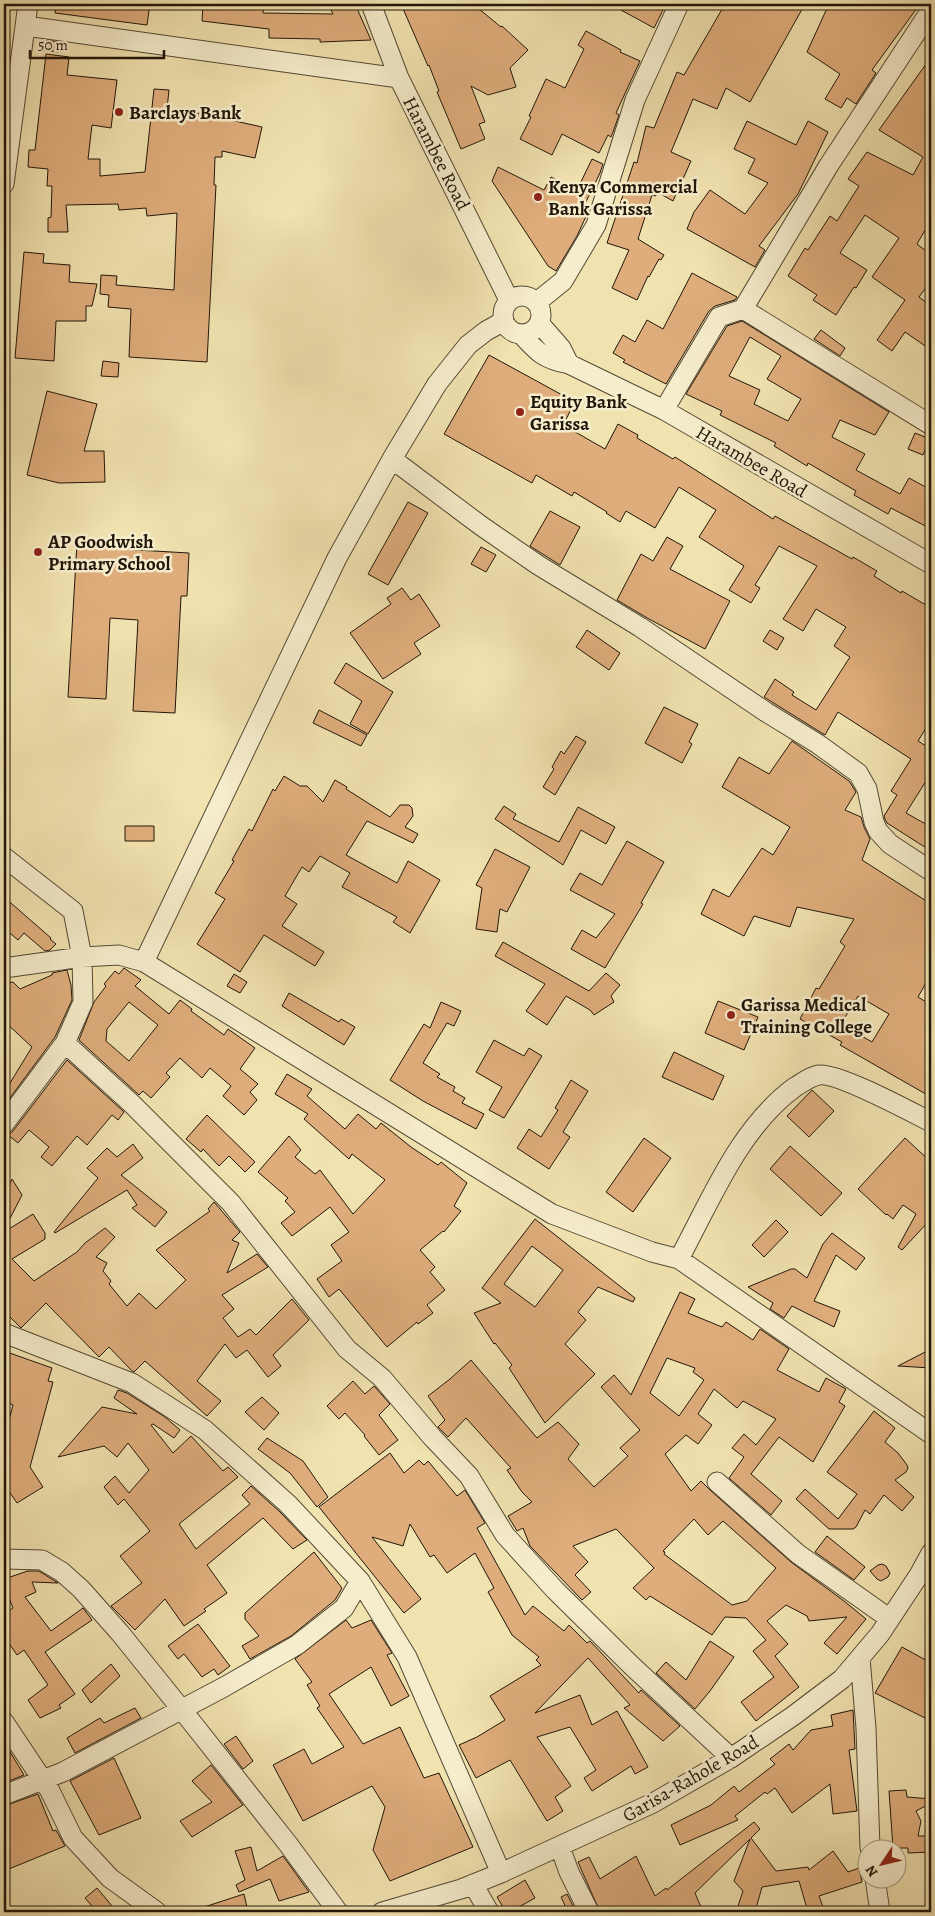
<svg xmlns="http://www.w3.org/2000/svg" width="935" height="1916" font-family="Alegreya,serif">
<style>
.building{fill:#dfad7c;stroke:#21160a;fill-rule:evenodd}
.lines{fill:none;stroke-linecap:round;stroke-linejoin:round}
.minor-casing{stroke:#554934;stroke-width:21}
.minor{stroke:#f6edcc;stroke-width:19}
.poi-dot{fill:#8f2418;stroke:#f6edcc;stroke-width:2}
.labels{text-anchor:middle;stroke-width:5;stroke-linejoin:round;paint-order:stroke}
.poi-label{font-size:19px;font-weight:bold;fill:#21160a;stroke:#f6edcc;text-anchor:start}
.street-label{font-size:19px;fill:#21160a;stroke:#f6edcc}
</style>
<rect width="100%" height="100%" fill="#f1e3b0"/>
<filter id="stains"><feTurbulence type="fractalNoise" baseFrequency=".004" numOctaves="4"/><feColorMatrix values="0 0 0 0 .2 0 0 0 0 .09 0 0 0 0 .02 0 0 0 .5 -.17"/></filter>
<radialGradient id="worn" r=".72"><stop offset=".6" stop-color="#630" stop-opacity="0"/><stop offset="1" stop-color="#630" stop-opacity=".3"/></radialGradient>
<path class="building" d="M56 4H150L147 25 55 13Z
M203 4H264L263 13 333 14 328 4H355L371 40 320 42V39L269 38V29L202 21Z
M401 4H473L501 27 502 26 528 50 510 68 516 87 488 95 471 86 485 122 479 124 485 139 461 149 437 92 439 91 429 65 428 66Z
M610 4H656L664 8 654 28Z
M725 4H805L750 102 726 88 717 109 693 99 671 152 691 161 673 201 657 192 656 196 652 195 638 239 664 255 661 260 659 259 649 277 648 276 637 300 612 288 629 250 607 243 634 162 637 163 646 126 654 128 677 72 684 75Z
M829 4H920L872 70 876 73 856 104 847 98 841 108 825 99 840 74 807 52Z
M586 31 621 50 620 52 640 61 616 113 619 115 613 132 611 137 608 135 599 153 562 134 552 155 520 139 531 117 529 116 546 79 565 88 584 49 578 45Z
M45 40 60 42 59 52 44 50Z
M46 54 69 57 67 75 117 80 111 128 92 125 88 159H100V176L145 172 154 89 169 90 167 109 226 117V119L262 127 255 158 222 151V157H215L214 185H216L207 362 129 357 131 309 108 307 109 295 100 294 101 275 117 276 116 285 174 290 177 213 147 216 146 208 119 210 118 204 66 205 68 232H48V218L51 217 52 186H47L48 169 28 167 29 150H35Z
M931 57V220L917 244 931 255V281L919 297 931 306V350L905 332 892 351 877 340 905 300 872 277 899 238 865 215 840 253 867 270 856 288 854 287 836 315 813 300 817 295 788 276 805 248 808 250 830 216 837 221 859 186 848 179 867 152 913 175 923 157 879 130Z
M747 121 796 145 808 121 828 132 798 194 759 246 765 250 755 267 687 229 694 212 710 190 745 214 768 183 748 173 755 159 734 149Z
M592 159 603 164 600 173 582 210 588 212 577 236 556 271 548 266 492 181 498 167 544 190 551 177 577 190Z
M24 252 44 254 43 263 70 265 69 282 97 284 92 306H86V321H56L54 361 15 358Z
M692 273 737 297 735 300 715 306 709 311 666 384 623 362 625 360 613 353 623 335 635 342 647 320 663 329Z
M742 321 889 412 875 435 840 420 832 437 865 454 856 470 900 494 909 478 931 490V529L891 508 888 514 854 495 856 491 808 463 807 466 774 446 776 443 720 415 722 411 686 394 727 326ZM750 337 781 356 767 379 801 399 788 421 754 404 760 390 729 376Z
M821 330 845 348 840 356 814 339Z
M489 355 575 402 563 425 605 449 618 424 638 435 637 438 673 459 675 457 773 519 775 516 852 559 853 557 877 571 874 576 901 593 902 591 931 608V720L918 741 931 749V773L906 813 931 827V851L887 823 885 819 884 816 897 795 891 791 911 759 838 712 825 735 764 697 775 679 794 692 792 695 816 710 850 657 834 646 846 627 816 609 803 631 783 619 817 566 779 546 755 585 760 588 751 603 729 590 744 566 699 537 716 510 679 487 655 528 626 511 620 522 606 513 607 512 574 492 572 496 536 475 532 483 444 434Z
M103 361 119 363 118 377 101 376Z
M47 391 97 404 84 451H104L105 482 59 483 27 475Z
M915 433 930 439 923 455 908 449Z
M408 502 428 513 388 585 368 574Z
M550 511 580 527 560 565 530 546Z
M667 537 683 546 670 569 730 601 705 649 649 619 617 600 641 554 653 561Z
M77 543 119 546V549L189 553 187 596H181L175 713 133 711 138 620 110 618 106 699 68 697Z
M481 547 496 555 486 572 471 564Z
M402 588 411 600 419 594 440 626 414 643 421 654 383 679 350 633 391 604 387 598Z
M587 630 620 653 609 670 576 647Z
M770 630 784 638 777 650 763 641Z
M346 663 393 692 368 734 350 724 362 701 334 683Z
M664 707 698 724 689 742 692 744 682 763 645 743Z
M319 710 367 735 361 746 313 723Z
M576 736 586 742 555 795 543 787 554 769 552 767 561 751 564 754Z
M792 741 849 781 856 792 845 810 861 817 864 827 870 839 862 860 931 904V974L918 997 931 1005V1097L840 1045 842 1042 800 1019 816 988 819 989 845 946 840 942 854 919 797 907 790 927 754 916 744 936 701 914 713 889 729 897 762 848 773 855 790 827 722 787 739 757 769 774ZM858 996 889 1014 872 1042 841 1024Z
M284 776 300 786H307L323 802 335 780 347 787 346 789 390 817 400 805H409L412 808 413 816 405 827 418 834 413 843 367 821 346 855 397 883 408 861 440 880 410 933 393 922 397 917 342 887 350 873 320 856 309 872 302 867 285 896 297 904 282 926 324 952 315 966 264 935 240 972 197 944 225 899 215 893 234 861 232 860 249 829 252 831 273 789 275 791Z
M504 806 516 814 513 819 559 842 578 807 615 827 606 844 581 830 563 865 495 819Z
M125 826H154V841H125Z
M627 841 664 862 641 903 643 904 605 968 571 949 582 930 596 938 615 914 570 890 580 873 602 885Z
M495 849 530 867 507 912 500 909 497 932 476 929 482 888 476 885Z
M4 897 51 938 50 939 56 944 50 950 45 951 24 933 18 940 4 928Z
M503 942 589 991 606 973 620 985 611 996 614 1002 594 1015 590 1010 566 996 547 1025 526 1011 545 984 495 956Z
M124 968 141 980 135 986 169 1014 180 1000 192 1009 191 1011 224 1035 228 1029 255 1048 240 1069 258 1084 250 1092 257 1100 244 1115 223 1096 231 1086 210 1068 202 1078 180 1058 166 1073 170 1077 151 1098 143 1091 139 1095 79 1040 94 1002 106 986 104 984 115 971 119 974ZM129 1002 158 1025 129 1061 106 1041 107 1029Z
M67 970 71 985 72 1000 55 1037 4 1106V1077L10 1083 32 1047 4 1021V984L13 982 20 989 52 975V973Z
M234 974 247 982 240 993 227 986Z
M289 993 339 1022 341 1019 355 1027 344 1045 282 1006Z
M718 1001 758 1017 744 1050 705 1033Z
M441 1002 461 1011 454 1026 447 1023 423 1063 440 1074 437 1077 455 1087 453 1091 465 1098 462 1103 484 1114 476 1129 423 1101 390 1080 424 1024 430 1028Z
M494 1040 524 1056 529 1048 542 1056 504 1118 489 1110 502 1087 476 1072Z
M674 1052 724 1076 713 1100 662 1077Z
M67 1060 124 1112 118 1120 112 1115 87 1145 77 1136 52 1166 41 1157 49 1147 29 1130 18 1143 8 1135 13 1131Z
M287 1074 312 1089 307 1096 345 1129 358 1114 376 1129 381 1123 411 1147 438 1165 441 1162 467 1183 454 1206 461 1211 444 1232 443 1231 420 1250 435 1267 430 1272 445 1290 427 1305 433 1313 418 1324 417 1322 387 1347 339 1289 329 1297 317 1279 342 1261 331 1245 349 1232 330 1207 292 1236 281 1223 295 1212 285 1201 288 1198 258 1172 289 1136 301 1150 295 1157 315 1174 320 1170 353 1214 385 1180 352 1154 349 1159 304 1119 308 1114 275 1094Z
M571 1080 588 1091 563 1132 570 1137 549 1169 517 1148 529 1129 541 1137 558 1110 555 1108Z
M812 1090 834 1111 809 1137 787 1116Z
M207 1115 255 1162 245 1172 229 1156 219 1166 203 1149 201 1152 186 1139Z
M644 1138 671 1158 633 1212 606 1192Z
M905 1138 931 1162V1223L929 1221 902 1250 898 1247 916 1214 903 1205 893 1219 887 1214 886 1215 858 1189Z
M133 1144 143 1158 121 1175 167 1212 155 1227 132 1208 137 1205 127 1190 55 1233 54 1232 98 1178 87 1168 107 1148 117 1157Z
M790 1146 842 1193 821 1216 770 1169Z
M12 1179 22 1195 4 1230V1195Z
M214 1202 240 1232 232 1240 239 1243 227 1273 257 1254 268 1267 222 1295 234 1309 223 1318 238 1337 250 1329 256 1335 292 1299 309 1320 273 1355 281 1366 268 1377 247 1350 236 1358 225 1344 197 1381 221 1401 207 1416 145 1361 134 1372 131 1370 109 1347 99 1357 46 1303 21 1328 4 1311V1232L33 1214 45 1233V1239L12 1259 34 1281 77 1252 85 1243 105 1228 115 1237 96 1257 107 1263 103 1271 111 1281 109 1284 127 1306 139 1293 156 1309 186 1280 156 1250 210 1211 208 1209Z
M535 1219 635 1298 633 1302 598 1287 578 1312 586 1320 565 1344 595 1374 545 1423 509 1368 512 1365 495 1343 494 1344 474 1313 501 1303 482 1288ZM532 1246 563 1270 535 1307 504 1284Z
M776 1220 788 1232 764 1257 752 1245Z
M832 1233 865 1258 856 1270 836 1255 814 1301 840 1311 834 1327 792 1306 784 1318 770 1309 773 1303 748 1287 791 1269H795L807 1278 823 1244Z
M680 1292 695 1299 688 1313 722 1327 726 1322 753 1340 760 1329 789 1349 777 1370 819 1392 826 1378 846 1389 839 1402 845 1406 813 1462 779 1437 751 1474 782 1501 771 1515 729 1478 744 1457 732 1448 744 1434 756 1445 776 1419 743 1401 737 1408 714 1389 698 1414 712 1425 698 1444 686 1435 665 1454 691 1491 701 1481 710 1490 791 1562 844 1601 866 1619 837 1654 824 1643 847 1617 809 1621 807 1616 786 1605 767 1621 788 1644 775 1656 799 1687 756 1721 741 1702 774 1677 753 1651 766 1640 746 1618 725 1617 712 1635 650 1596 646 1600 633 1588 654 1568 616 1529 573 1546 588 1562 575 1575 591 1592 582 1600 530 1546 523 1528 517 1531 508 1516 532 1502 522 1492 507 1470 511 1468 466 1418 448 1437 438 1427 445 1420 428 1396 450 1379 471 1360 537 1438 558 1422 579 1444 568 1459 594 1487 628 1456 620 1448 640 1430 601 1387 614 1375 631 1395ZM667 1358 695 1368 693 1372 704 1380 679 1416 650 1393ZM694 1519 708 1535 723 1521 776 1568 747 1601 732 1605 664 1554 665 1552 663 1551Z
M931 1349V1368L898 1366Z
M4 1351 52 1368 48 1381 53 1382 30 1467 43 1487 17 1503 4 1484V1439L13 1405 4 1401Z
M353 1381 365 1394 374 1386 390 1404 379 1415 398 1440 379 1455 364 1436 365 1435 345 1413 339 1419 327 1406Z
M118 1390 127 1393 165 1417 180 1430 174 1438 153 1424 151 1425 173 1453 191 1436 223 1471 228 1467 238 1477 179 1524 196 1549 250 1504 242 1495 251 1486 280 1512 307 1540 293 1549 263 1518 207 1565 227 1593 204 1609 206 1611 184 1626 165 1599 135 1630 111 1606 142 1583 120 1556 150 1531 124 1499 118 1505 104 1487 115 1476 129 1493 149 1470 128 1443 117 1457 104 1446 58 1457 102 1407 137 1414 114 1398Z
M262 1397 279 1413 264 1430 245 1412Z
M874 1411 895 1428 885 1442 898 1453 907 1465 908 1468 906 1472 895 1480 914 1497 902 1511 884 1495 870 1514 865 1510 856 1527 853 1529H829L796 1499 805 1489 838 1519 857 1494 827 1472Z
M267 1438 303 1461 328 1497 317 1507 290 1473 258 1449Z
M390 1453 404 1473 419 1460 424 1465 428 1461 457 1496 465 1490 485 1523 477 1528 525 1615 533 1606 564 1631 569 1625 587 1643 590 1641 639 1693 641 1690 680 1726 663 1741 624 1708 630 1705 588 1658 535 1713 580 1695 592 1725 617 1711 648 1767 635 1774 631 1766 592 1791 584 1778 596 1770 570 1727 537 1737 571 1786 555 1797 563 1811 547 1821 510 1760 476 1778 459 1745 477 1737 505 1720 490 1696 541 1665 536 1660 539 1657 512 1635 488 1592 494 1588 475 1553 447 1573 434 1555 430 1557 410 1524 403 1546 372 1537 421 1599 404 1613 319 1507Z
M827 1536 865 1567 854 1580 815 1552Z
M314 1552 342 1588 335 1600 291 1636 250 1659 242 1646 259 1636 245 1619V1613Z
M882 1564 886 1566 890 1573 888 1577 881 1581 877 1579 870 1571 878 1565Z
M4 1570 10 1577 28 1571H39L58 1583 32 1582 36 1592 25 1597 51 1631 83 1608 92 1620 45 1652 75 1694 59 1705 61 1708 40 1718 28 1700 48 1685 24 1650 17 1655 4 1636V1614L13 1608 4 1586Z
M346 1620 352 1628 371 1620 392 1653 387 1655 409 1696 391 1706 371 1667 329 1694 363 1744 400 1727 424 1778 439 1773 473 1847 390 1881 373 1850 385 1807 372 1786 303 1821 273 1765 304 1749 312 1764 344 1747 317 1708 320 1706 307 1685 312 1682 295 1659Z
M198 1624 230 1666 218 1675 214 1669 202 1677 184 1654 178 1659 168 1646Z
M710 1641 734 1657 710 1691 695 1709 656 1673 666 1662 686 1680Z
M902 1647 931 1663V1721L875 1693Z
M111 1664 120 1676 91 1703 82 1690Z
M135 1708 141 1718 75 1753 67 1738 100 1718 104 1723Z
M853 1710 855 1749 849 1750 857 1811 833 1814 830 1784 792 1813 775 1788 767 1794 765 1792 735 1816 738 1820 680 1845 671 1825 711 1805 734 1786 739 1792 775 1764 770 1759 789 1744 793 1750 811 1730 833 1726 831 1715Z
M236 1736 253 1761 243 1769 224 1744Z
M4 1742 24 1775 4 1783Z
M114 1758 141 1818 99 1835 70 1781Z
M211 1765 243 1805 192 1837 180 1821 212 1802 192 1781Z
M906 1790 907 1797 931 1799V1803L916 1811 921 1821 918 1836H931V1852L908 1853V1848H893L889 1791Z
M38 1794 53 1831 56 1830 65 1846 4 1871V1806Z
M754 1822 760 1829 751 1838 776 1871 808 1867 809 1870 833 1851 848 1872 859 1868 862 1882 819 1896 823 1907 808 1912 799 1881 762 1887 755 1912H736L743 1891 734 1881 750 1839 695 1893 703 1912H600L578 1862 589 1857 600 1879 636 1856 655 1896 666 1888 667 1890Z
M251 1847 257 1871 283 1856 309 1892 279 1901 270 1879 239 1892 236 1885 245 1880 235 1851Z
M525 1880 535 1898 510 1912H506L497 1897Z
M97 1888 117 1912H97L85 1898Z
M244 1894 248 1912H198V1909Z
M567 1894 575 1910 570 1912H568L561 1897Z"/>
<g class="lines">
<defs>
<path id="minor" d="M371 4 399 78 509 300
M26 26 399 78
M4 184 28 4
M503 315a19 19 0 1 1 38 0a19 19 0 1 1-38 0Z
M537 302 563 281 596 225 635 100 679 4
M743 309 931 425
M540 324 561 348 569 364
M521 334C538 353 544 359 569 364L664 410 931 564
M664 410 719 317 743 309 829 165 931 10
M392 459 480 525 538 565 640 627 766 712 818 744 858 773 867 789 874 822 878 831 890 844 931 871
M4 857 73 911 82 957 83 1002 65 1043 4 1124
M144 962 337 558 392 459 437 384 468 345 486 331 504 321
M4 968 82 957 119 955 144 962 552 1214 652 1252 679 1259 931 1434
M65 1043 132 1104 231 1203 347 1349 382 1378 432 1437 469 1476 505 1535 555 1590 632 1666 731 1758
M679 1259C711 1200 739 1128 795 1087 802 1083 811 1076 819 1075 837 1072 911 1112 931 1122
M4 1333 132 1383 205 1430 288 1504 360 1581 407 1657 501 1873
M717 1482 798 1554 890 1619
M4 1559 42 1560 62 1572 81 1589 120 1633 190 1720 288 1844 338 1912
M860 1658 866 1728 870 1848
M4 1722 50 1791 73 1838 110 1878 157 1912
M4 1795 63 1772 224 1687 297 1645 344 1608 360 1581
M560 1847 569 1872 589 1912
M875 1878 880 1912
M473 1884 489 1912
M382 1912 461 1889 501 1873 653 1803 731 1758 793 1716 842 1679 880 1634 919 1575 931 1553"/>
</defs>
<use href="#minor" class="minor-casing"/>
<use href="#minor" class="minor"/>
</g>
<g class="poi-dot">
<circle cx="119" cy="112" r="5"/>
<circle cx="538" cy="197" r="5"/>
<circle cx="520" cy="412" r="5"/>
<circle cx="38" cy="552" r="5"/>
<circle cx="731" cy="1015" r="5"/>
</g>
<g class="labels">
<g class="poi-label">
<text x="129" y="119">Barclays Bank</text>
<text x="548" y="193">Kenya Commercial<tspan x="548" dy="22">Bank Garissa</tspan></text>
<text x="530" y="408">Equity Bank<tspan x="530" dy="22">Garissa</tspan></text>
<text x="48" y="548">AP Goodwish<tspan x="48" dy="22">Primary School</tspan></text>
<text x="741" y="1011">Garissa Medical<tspan x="741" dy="22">Training College</tspan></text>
</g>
<g class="street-label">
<text transform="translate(437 153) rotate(63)" y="7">Harambee Road</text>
<text transform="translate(752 461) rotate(30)" y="7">Harambee Road</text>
<text transform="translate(690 1778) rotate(-30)" y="7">Garisa-Rahole Road</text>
</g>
</g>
<rect width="935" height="1916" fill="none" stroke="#f1e3b0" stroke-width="20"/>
<rect x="5" y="5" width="925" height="1906" fill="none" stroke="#21160a" stroke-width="2.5"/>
<rect x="10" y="10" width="915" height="1896" fill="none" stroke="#21160a"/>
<g transform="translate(882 1864) rotate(235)"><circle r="24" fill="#f6edcc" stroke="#a1977e"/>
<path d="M0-4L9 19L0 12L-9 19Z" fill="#8f2418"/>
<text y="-8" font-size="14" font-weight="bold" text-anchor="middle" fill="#21160a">N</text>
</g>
<path d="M30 50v8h134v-8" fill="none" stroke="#21160a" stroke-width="2.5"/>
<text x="38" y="50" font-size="15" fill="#21160a" stroke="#f6edcc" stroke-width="4" paint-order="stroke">50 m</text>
<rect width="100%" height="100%" filter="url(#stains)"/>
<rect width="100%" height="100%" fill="url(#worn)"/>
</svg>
